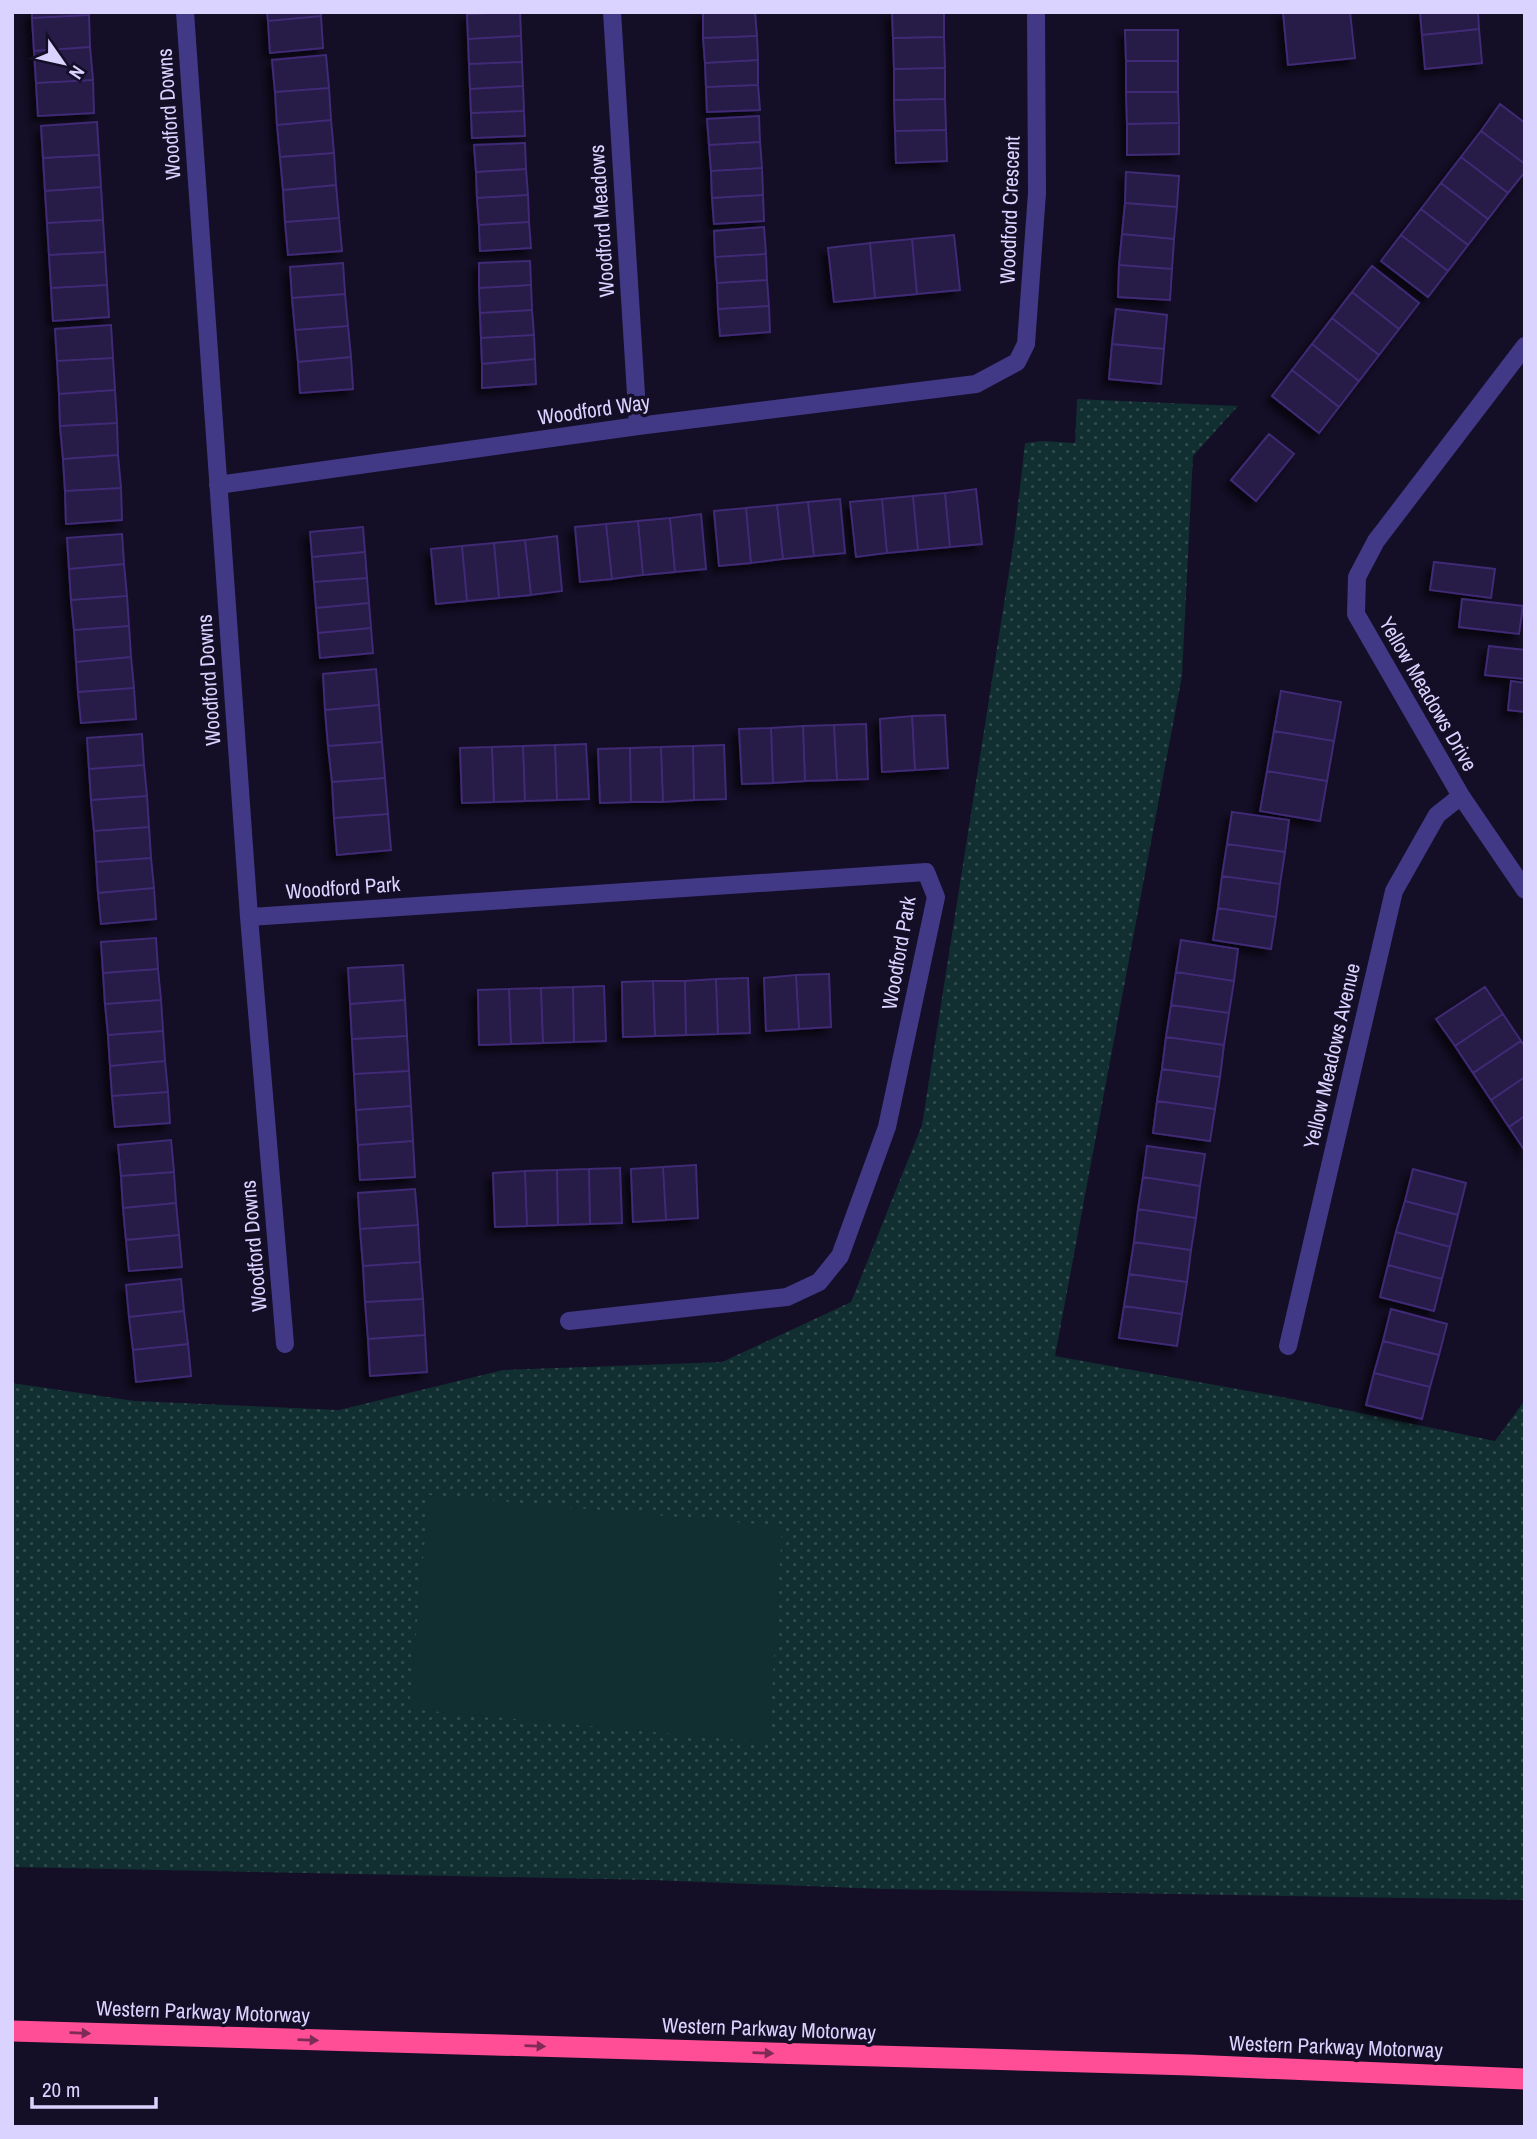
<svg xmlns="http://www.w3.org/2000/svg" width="1537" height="2139" font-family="'Archivo Narrow',sans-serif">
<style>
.park{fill:url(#park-dots)}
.garden{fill:#112e30}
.building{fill:#261a47;stroke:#3f2b74;stroke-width:2;filter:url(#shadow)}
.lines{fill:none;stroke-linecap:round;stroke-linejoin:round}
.street{stroke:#413886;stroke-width:18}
.highway{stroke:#ff4e95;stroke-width:21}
.oneway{fill:#7e2b58}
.labels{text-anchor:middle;stroke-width:7;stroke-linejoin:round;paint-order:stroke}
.street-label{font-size:21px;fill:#dbd3ff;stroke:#140e26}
</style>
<defs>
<pattern id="park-dots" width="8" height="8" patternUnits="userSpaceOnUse" patternTransform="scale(1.75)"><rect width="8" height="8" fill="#112e30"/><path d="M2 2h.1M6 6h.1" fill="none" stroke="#334b4f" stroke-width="1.8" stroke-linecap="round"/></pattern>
<filter id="shadow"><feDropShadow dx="-6" dy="6" stdDeviation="3.5" flood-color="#0009"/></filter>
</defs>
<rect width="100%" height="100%" fill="#140e26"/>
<path class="park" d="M1077 399 1238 406 1193 456 1182 676 1055 1356 1293 1399 1495 1441 1525 1400V1900L882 1889 651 1880 12 1867V1383L135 1401 339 1410 503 1370 722 1362 851 1302 922 1125 1014 540 1025 443 1043 441 1075 443Z"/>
<path class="garden" d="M429 1495 782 1526 769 1743 409 1709Z"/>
<path class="building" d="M32 12H89V15L32 18Z
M267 12H321V16L268 21Z
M520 12 521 36 468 39 467 14Z
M755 12 757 36 703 38V13Z
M892 12H944V37L893 38Z
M1283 12H1350L1355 58 1288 65Z
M1420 12H1478L1479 29 1422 35Z
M89 15 90 47 34 51 32 18Z
M321 16 323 48 270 53 268 21Z
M1479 29 1482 63 1425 69 1422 35Z
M1125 30H1178V61H1126Z
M521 36 522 62 469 64 468 39Z
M757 36 758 60 705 63 703 38Z
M944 37 945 68 894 69 893 38Z
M90 47 93 80 36 83 34 51Z
M326 55 329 88 275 92 272 60Z
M758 60V85L706 87 705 63Z
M1126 61H1178V92H1126Z
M522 62 523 86 470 89 469 64Z
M945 68V99L894 100V69Z
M93 80 94 113 38 116 36 83Z
M758 85 760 110 707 112 706 87Z
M523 86 524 111 471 113 470 89Z
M329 88 331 120 277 125 275 92Z
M1126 92H1178L1179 123 1127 124Z
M945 99 946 130 895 131 894 100Z
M1500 104 1525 123V164L1481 131Z
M524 111 525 136 472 138 471 113Z
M759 116 760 142 709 145 707 119Z
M331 120 334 153 280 157 277 125Z
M97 122 99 155 43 158 41 126Z
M1179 123V154L1127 155V124Z
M946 130 947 161 896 163 895 131Z
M1481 131 1525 164V172L1508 193 1461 157Z
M760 142 762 168 711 171 709 145Z
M525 143 526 169 476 172 474 145Z
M334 153 336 185 283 190 280 157Z
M99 155 101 187 45 191 43 158Z
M1461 157 1508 193 1488 219 1441 183Z
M762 168 763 195 712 198 711 171Z
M526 169 528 195 477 198 476 172Z
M1126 172 1179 176 1177 207 1125 203Z
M1441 183 1488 219 1468 245 1421 209Z
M336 185 339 218 285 222 283 190Z
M101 187 103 220 47 223 45 191Z
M528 195 529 222 479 225 477 198Z
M763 195 764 221 714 224 712 198Z
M1125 203 1177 207 1174 239 1122 234Z
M1421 209 1468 245 1448 271 1401 235Z
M339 218 342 251 288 255 285 222Z
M103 220 105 252 49 255 47 223Z
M529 222 531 248 480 251 479 225Z
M764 227 766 254 715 257 714 231Z
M1122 234 1174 239 1172 269 1119 265Z
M954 235 960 290 917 294 912 239Z
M1401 235 1448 271 1428 297 1381 261Z
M912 239 917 294 875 298 870 243Z
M870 243 875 298 834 302 828 248Z
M105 252 107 285 51 288 49 255Z
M766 254 767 280 717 283 715 257Z
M530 261 531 285 479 288V263Z
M343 263 345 294 292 298 290 267Z
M1119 265 1172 269 1170 300 1118 297Z
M1372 266 1419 303 1399 329 1352 292Z
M767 280 769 306 718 309 717 283Z
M107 285 109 317 53 321 51 288Z
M531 285 532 310 480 313 479 288Z
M1352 292 1399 329 1379 355 1332 318Z
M345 294 348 326 295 330 292 298Z
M769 306 770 332 720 336 718 309Z
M1116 309 1167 315 1164 349 1112 344Z
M532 310 534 335 481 338 480 313Z
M1332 318 1379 355 1359 381 1312 344Z
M111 325 113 358 57 361 55 329Z
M348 326 351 357 298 362 295 330Z
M534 335 535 359 482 364 481 338Z
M1112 344 1164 349 1161 384 1109 379Z
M1312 344 1359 381 1339 407 1292 370Z
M351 357 353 389 300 393 298 362Z
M113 358 115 390 59 394 57 361Z
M535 359 536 384 482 388V364Z
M1292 370 1339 407 1319 433 1272 396Z
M115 390 117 423 60 426 59 394Z
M117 423 118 455 63 459 60 426Z
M1269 434 1294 454 1256 501 1231 480Z
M118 455 121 488 65 491 63 459Z
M121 488 122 520 66 524 65 491Z
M976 489 982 544 950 547 945 493Z
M945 493 950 547 918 550 913 496Z
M913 496 918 550 887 553 882 499Z
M840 499 845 553 814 556 808 502Z
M882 499 887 553 856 557 850 502Z
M808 502 814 556 783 559 777 505Z
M777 505 783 559 751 563 746 508Z
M746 508 751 563 719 566 714 511Z
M701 514 706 569 675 572 670 518Z
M670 518 675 572 643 575 638 521Z
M638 521 643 575 612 579 606 524Z
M606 524 612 579 580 582 575 527Z
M363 527 365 552 312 557 310 532Z
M122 534 124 564 69 569 67 538Z
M557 536 562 591 531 595 525 540Z
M525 540 531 595 499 598 494 543Z
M494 543 499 598 467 601 462 546Z
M462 546 467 601 436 604 431 549Z
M365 552 367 578 314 582 312 557Z
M1434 562 1495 569 1491 598 1430 590Z
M124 564 127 596 71 600 69 569Z
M367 578 369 603 316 608 314 582Z
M127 596 129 626 74 630 71 600Z
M1462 599 1523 606 1519 634 1459 627Z
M369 603 371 628 318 633 316 608Z
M129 626 131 657 76 662 74 630Z
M371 628 373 653 320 658 318 633Z
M1489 646 1525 650V679L1485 675Z
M131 657 134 688 78 692 76 662Z
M376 669 379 705 325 710 323 674Z
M1511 681 1525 683V712L1508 710Z
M134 688 136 719 81 723 78 692Z
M1281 691 1341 702 1334 741 1274 731Z
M379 705 382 742 328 746 325 710Z
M945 715 948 768 915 770 912 716Z
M912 716 915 770 882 772 880 719Z
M866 724 868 779 837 780 834 725Z
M834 725 837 780 805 781 803 726Z
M803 726 805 781 773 783 771 728Z
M771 728 773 783 742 784 739 729Z
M1274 731 1334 741 1327 781 1267 771Z
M142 734 144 765 89 769 87 738Z
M382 742 385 778 332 782 328 746Z
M586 744 589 799 557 800 555 745Z
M555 745 557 800 525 801 523 746Z
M724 745 726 799 694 800 693 746Z
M523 746 525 801 494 802 492 747Z
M693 746 694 800 663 802 661 747Z
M492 747 494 802 462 803 460 748Z
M661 747 663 802H631L630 748Z
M630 748 631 802 600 803 598 749Z
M144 765 147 796 91 800 89 769Z
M1267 771 1327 781 1320 821 1260 811Z
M385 778 388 814 334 818 332 782Z
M147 796 149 827 94 831 91 800Z
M1232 812 1289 820 1285 852 1227 844Z
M388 814 391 850 337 855 334 818Z
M149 827 151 858 96 862 94 831Z
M1227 844 1285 852 1280 884 1222 876Z
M151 858 154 888 98 893 96 862Z
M1222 876 1280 884 1276 917 1218 908Z
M154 888 156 919 101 924 98 893Z
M1218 908 1276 917 1271 949 1213 940Z
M156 938 158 969 103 973 101 942Z
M1181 940 1238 949 1234 981 1176 972Z
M403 965 405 1000 350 1004 348 968Z
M158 969 161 1000 105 1004 103 973Z
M1176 972 1234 981 1229 1013 1171 1005Z
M829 974 831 1027 799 1029 796 975Z
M796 975 799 1029 766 1031 764 978Z
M748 978 750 1033 718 1034 716 979Z
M716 979 718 1034 686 1035 685 981Z
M653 981 655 1036 623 1037 622 982Z
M653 981H685L686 1035 655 1036Z
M604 986 606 1041 574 1042 573 987Z
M573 987 574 1042 543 1043 541 988Z
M1485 987 1503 1014 1455 1046 1436 1019Z
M541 988 543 1043 511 1044 509 989Z
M509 989 511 1044 479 1045 478 990Z
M161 1000 163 1031 108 1035 105 1004Z
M405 1000 407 1036 352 1039 350 1004Z
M1171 1005 1229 1013 1224 1045 1166 1037Z
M1503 1014 1521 1041 1473 1073 1455 1046Z
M163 1031 165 1061 110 1066 108 1035Z
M407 1036 409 1071 354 1074 352 1039Z
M1166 1037 1224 1045 1220 1077 1162 1069Z
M1521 1041 1525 1047V1077L1491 1100 1473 1073Z
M165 1061 168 1092 112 1096 110 1066Z
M1162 1069 1220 1077 1215 1109 1157 1101Z
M409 1071 411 1106 356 1110 354 1074Z
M1525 1077V1116L1509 1127 1491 1100Z
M168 1092 170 1123 115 1127 112 1096Z
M1157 1101 1215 1109 1210 1141 1153 1133Z
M411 1106 413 1141 358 1145 356 1110Z
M1525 1116V1151L1509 1127Z
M171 1140 174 1172 121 1176 118 1145Z
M413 1141 415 1177 360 1180 358 1145Z
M1147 1146 1205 1154 1200 1186 1143 1177Z
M696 1165 698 1218 666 1220 663 1167Z
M663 1167 666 1220 633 1222 631 1169Z
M620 1168 622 1223 590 1224 589 1169Z
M589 1169 590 1224 558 1225 557 1170Z
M1413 1169 1466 1183 1458 1215 1405 1201Z
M557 1170 558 1225 527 1226 525 1171Z
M525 1171 527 1226 495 1227 493 1173Z
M174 1172 176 1203 123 1208 121 1176Z
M1143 1177 1200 1186 1196 1218 1138 1209Z
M415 1189 418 1225 360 1229 358 1193Z
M1405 1201 1458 1215 1450 1247 1396 1232Z
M176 1203 179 1235 126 1240 123 1208Z
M1138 1209 1196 1218 1191 1250 1134 1242Z
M418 1225 420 1262 363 1266 360 1229Z
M1396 1232 1450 1247 1442 1279 1388 1265Z
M179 1235 182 1267 129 1271 126 1240Z
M1134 1242 1191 1250 1187 1282 1129 1274Z
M420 1262 423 1299 365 1302 363 1266Z
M1388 1265 1442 1279 1434 1311 1380 1297Z
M1129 1274 1187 1282 1182 1314 1124 1306Z
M181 1279 184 1311 129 1317 126 1285Z
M423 1299 425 1335 368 1339 365 1302Z
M1124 1306 1182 1314 1177 1346 1119 1338Z
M1391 1309 1447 1324 1439 1355 1383 1341Z
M184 1311 188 1344 133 1350 129 1317Z
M425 1335 427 1372 370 1376 368 1339Z
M1383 1341 1439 1355 1430 1387 1374 1373Z
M188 1344 191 1376 136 1382 133 1350Z
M1374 1373 1430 1387 1422 1419 1366 1405Z"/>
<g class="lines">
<path class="street" d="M185 12 249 917 285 1344
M612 12 638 426
M1525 346 1376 541 1357 577 1356 614 1461 796 1525 890
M218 485 638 426 976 384 1017 362 1026 344 1037 193 1036 12
M249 917 926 872 936 897 887 1127 840 1256 819 1282 787 1297 569 1321
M1288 1346 1394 891 1437 815 1461 796"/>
<path class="highway" d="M12 2031 1190 2065 1525 2079"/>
</g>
<defs><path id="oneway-solid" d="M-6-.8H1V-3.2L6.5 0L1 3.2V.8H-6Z" transform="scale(1.75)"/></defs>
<g class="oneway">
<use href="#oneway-solid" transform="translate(80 2033) rotate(2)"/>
<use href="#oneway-solid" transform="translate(308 2040) rotate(2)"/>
<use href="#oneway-solid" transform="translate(535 2046) rotate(2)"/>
<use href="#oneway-solid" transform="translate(763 2053) rotate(2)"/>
</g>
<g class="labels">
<g class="street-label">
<text transform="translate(169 114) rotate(-94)" y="7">Woodford Downs</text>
<text transform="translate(1010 210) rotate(-88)" y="7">Woodford Crescent</text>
<text transform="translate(602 221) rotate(-94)" y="7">Woodford Meadows</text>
<text transform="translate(594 410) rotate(-8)" y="7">Woodford Way</text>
<text transform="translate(209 680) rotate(-94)" y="7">Woodford Downs</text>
<text transform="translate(1428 694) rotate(60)" y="7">Yellow Meadows Drive</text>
<text transform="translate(343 888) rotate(-4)" y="7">Woodford Park</text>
<text transform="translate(899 953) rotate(-80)" y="7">Woodford Park</text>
<text transform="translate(1332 1056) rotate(-77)" y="7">Yellow Meadows Avenue</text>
<text transform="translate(254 1246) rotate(-95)" y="7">Woodford Downs</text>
<text transform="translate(203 2012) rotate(2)" y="7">Western Parkway Motorway</text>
<text transform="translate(769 2029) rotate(2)" y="7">Western Parkway Motorway</text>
<text transform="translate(1336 2047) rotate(2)" y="7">Western Parkway Motorway</text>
</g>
</g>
<rect width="1537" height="2139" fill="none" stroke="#dbd3ff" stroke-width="28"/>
<g transform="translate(63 63) rotate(124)" stroke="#140e26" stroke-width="5" paint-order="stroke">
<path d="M0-5L12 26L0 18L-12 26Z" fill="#dbd3ff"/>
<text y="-10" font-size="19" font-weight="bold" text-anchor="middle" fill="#dbd3ff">N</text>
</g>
<path d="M32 2097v10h124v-10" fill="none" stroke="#dbd3ff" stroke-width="3.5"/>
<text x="42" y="2097" font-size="21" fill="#dbd3ff" stroke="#140e26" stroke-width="5" paint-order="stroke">20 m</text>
</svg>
